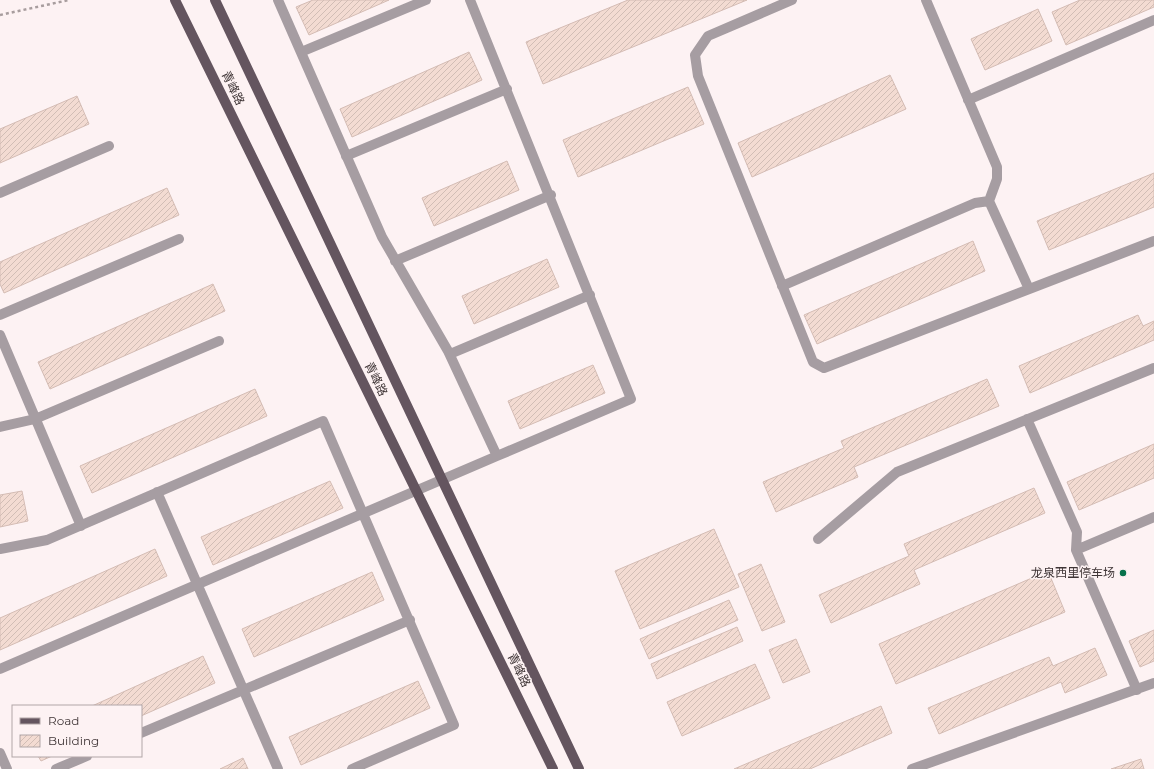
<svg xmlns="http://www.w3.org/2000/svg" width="1154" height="769" font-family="Montserrat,'Noto Sans SC',sans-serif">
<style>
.building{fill:url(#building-hatch);stroke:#d4bcb4}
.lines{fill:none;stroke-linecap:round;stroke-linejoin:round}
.path{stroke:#a89d9e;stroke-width:2.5;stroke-dasharray:3 3;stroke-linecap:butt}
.minor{stroke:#a69da2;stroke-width:10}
.major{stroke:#64555f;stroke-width:10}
.poi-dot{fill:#07724b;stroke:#fdf2f3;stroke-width:1.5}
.labels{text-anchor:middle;stroke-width:3;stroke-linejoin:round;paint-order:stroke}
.street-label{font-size:12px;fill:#3f3536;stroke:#fdf2f3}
.poi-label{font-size:12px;fill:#3f3536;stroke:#fdf2f3;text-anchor:end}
</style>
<defs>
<pattern id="building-hatch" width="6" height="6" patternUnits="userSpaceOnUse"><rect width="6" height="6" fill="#f3dbd2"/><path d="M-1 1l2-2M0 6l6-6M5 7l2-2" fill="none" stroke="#d1bdb5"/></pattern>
</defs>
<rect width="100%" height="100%" fill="#fdf2f3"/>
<path class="building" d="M313 0H389L309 35 296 7Z
M628 0H747L543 84 526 42Z
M1080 0H1154V7L1066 45 1052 12Z
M1038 9 1052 41 985 70 971 39Z
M469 52 482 80 352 137 340 109Z
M890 75 906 109 752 177 738 143Z
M688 87 704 124 578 177 563 140Z
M77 96 89 124 0 163V129Z
M507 161 519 190 434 226 422 198Z
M1154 173V207L1049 250 1037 221Z
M167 188 179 215 4 293 0 284V262Z
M973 241 985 271 817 344 804 315Z
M547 259 559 287 474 324 462 296Z
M213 284 225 311 50 389 38 362Z
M1138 315 1143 326 1154 321V340L1030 393 1019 366Z
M593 365 605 393 520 429 508 401Z
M987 379 999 406 854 467 858 477 776 512 763 482 844 448 841 441Z
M255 389 267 416 92 493 80 466Z
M1154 444V478L1079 510 1067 482Z
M330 481 343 508 213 565 201 537Z
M1034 488 1045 513 914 570 920 584 831 623 819 595 909 556 904 544Z
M22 491 28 521 0 527V495Z
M714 529 739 587 640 629 615 571Z
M155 549 167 576 0 650V618Z
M761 564 785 622 762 631 738 574Z
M1048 571 1065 612 896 684 879 644Z
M372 572 384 600 254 657 242 629Z
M729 600 738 620 649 659 640 639Z
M737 627 743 641 657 679 651 664Z
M1154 630V661L1140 667 1129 641Z
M796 639 810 672 783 683 769 650Z
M1095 648 1107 675 1065 693 1061 682 939 734 928 708 1049 657 1053 666Z
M203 656 215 683 141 716V706H92Z
M755 664 770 698 682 736 667 702Z
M418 681 430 708 301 765 289 737Z
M881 706 892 733 810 769H734Z
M38 756H52L41 761Z
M243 758 248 769H220Z
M1141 759 1144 769H1111Z"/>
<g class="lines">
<path class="path" d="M0 15 69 0"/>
<path class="minor" d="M470 0 631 399 497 456
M792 0 708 36 695 55 698 76 813 362 824 368 1154 241
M926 0 997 167V179L989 201 1029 289
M301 52 426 0
M968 100 1154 20
M346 156 507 89
M0 193 109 146
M395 261 551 195
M782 286 975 203 989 201
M0 315 179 239
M0 335 81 526
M450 354 590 295
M1027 419 1077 532 1076 550 1137 690
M0 427 35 419 219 341
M157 492 278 769
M818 539 897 472 1154 368
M0 549 47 540 323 421 454 725 352 769
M1076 550 1154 517
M0 669 497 456 448 351 382 237 278 0
M141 733 410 620
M0 753 7 769
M56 769 87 756
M912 769 1154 683"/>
<path class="major" d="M175 0 553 769
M215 0 579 769"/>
</g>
<circle class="poi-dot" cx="1123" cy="573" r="4"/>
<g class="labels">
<g class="street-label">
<text transform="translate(233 88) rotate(64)" y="4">青峰路</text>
<text transform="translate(376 379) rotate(64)" y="4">青峰路</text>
<text transform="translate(519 670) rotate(64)" y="4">青峰路</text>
</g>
<g class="poi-label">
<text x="1115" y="577">龙泉西里停车场</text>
</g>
</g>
<rect x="12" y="705" width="130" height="52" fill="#fdf2f3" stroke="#b1a6a7"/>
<rect x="20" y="718" width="20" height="6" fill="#64555f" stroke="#b1a6a7"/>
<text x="48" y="725" font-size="12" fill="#3f3536">Road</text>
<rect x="20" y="735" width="20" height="12" fill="url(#building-hatch)" stroke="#b1a6a7"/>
<text x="48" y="745" font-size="12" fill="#3f3536">Building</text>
</svg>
